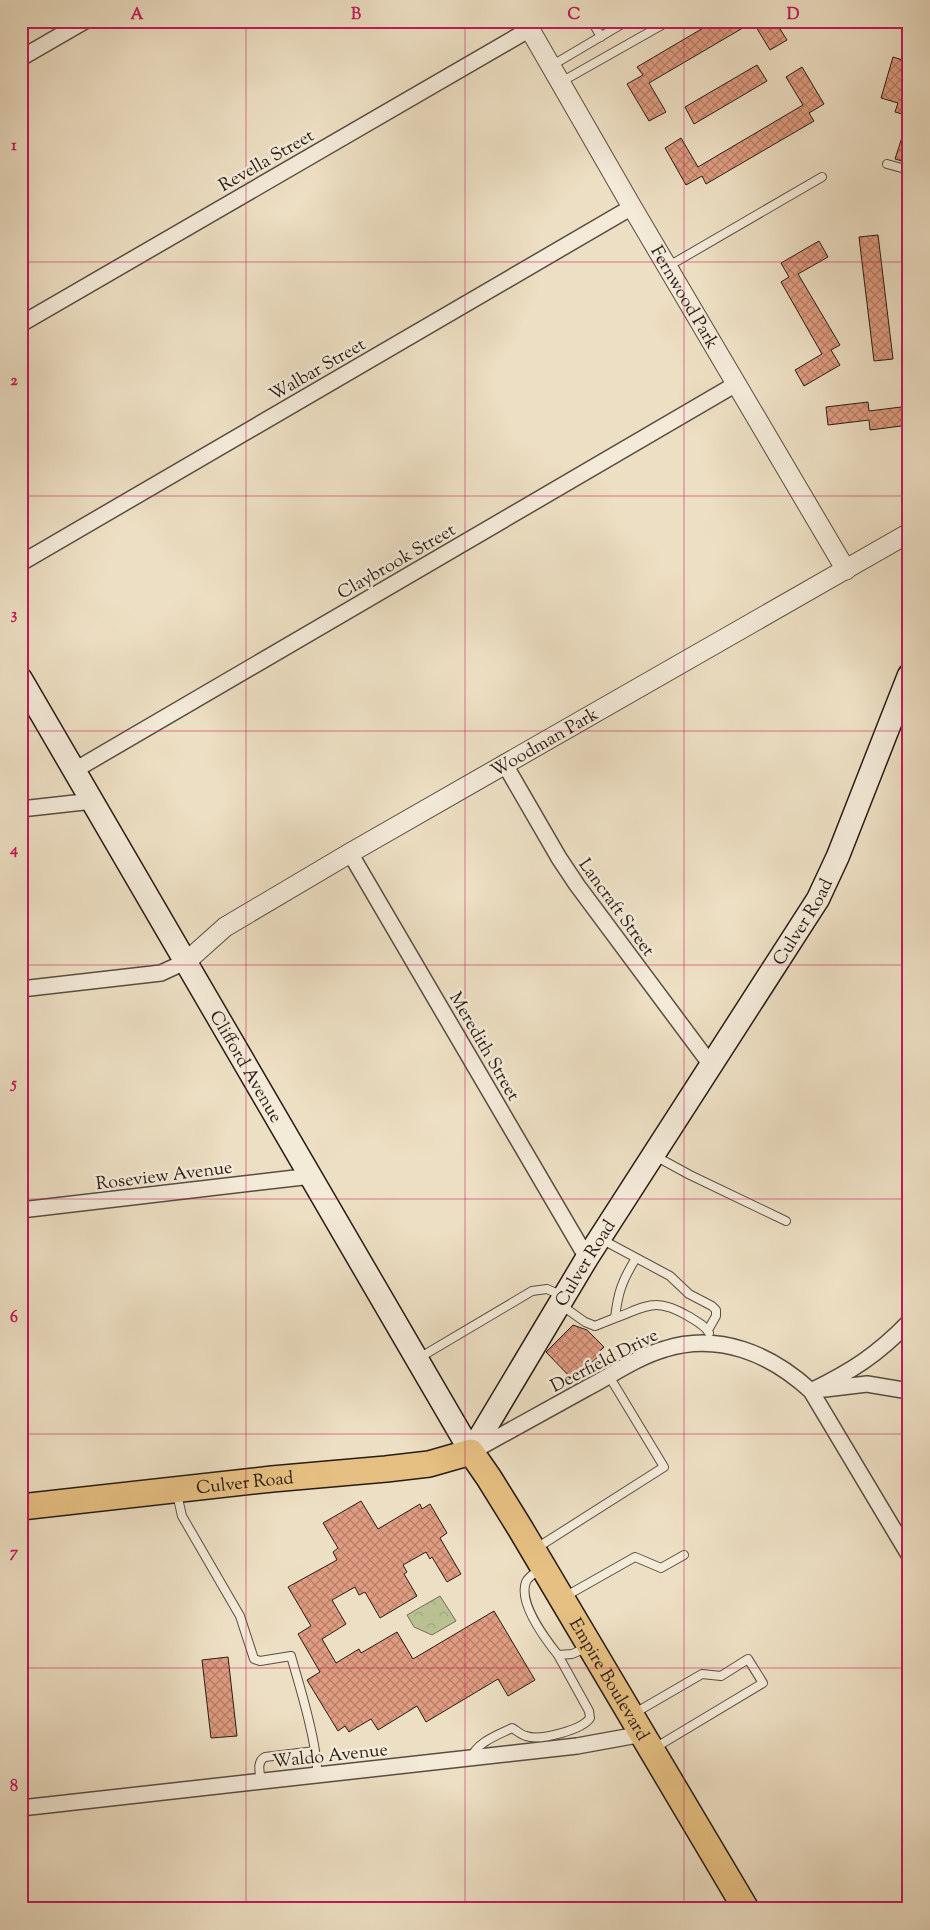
<svg xmlns="http://www.w3.org/2000/svg" width="930" height="1930" font-family="'Sorts Mill Goudy',serif">
<style>
.forest{fill:url(#forest-crowns);stroke:#706e54}
.building{fill:url(#building-cross-hatch);stroke:#281c15}
.lines{fill:none;stroke-linecap:round;stroke-linejoin:round}
.service-casing{stroke:#594d40;stroke-width:10}
.minor-casing{stroke:#594d40;stroke-width:18}
.tertiary-casing{stroke:#594d40;stroke-width:21}
.secondary-casing{stroke:#281c15;stroke-width:25}
.primary-casing{stroke:#281c15;stroke-width:28}
.service{stroke:#f3ead8;stroke-width:8}
.minor{stroke:#f3ead8;stroke-width:15}
.tertiary{stroke:#f3ead8;stroke-width:19}
.secondary{stroke:#f3ead8;stroke-width:22}
.primary{stroke:#e6c082;stroke-width:25}
.grid{fill:none;stroke:#c2185b;stroke-width:1;stroke-opacity:0.55}
.labels{text-anchor:middle;stroke-width:5;stroke-linejoin:round;paint-order:stroke}
.street-label{font-size:18px;fill:#281c15;stroke:#f3ead8}
.neatline{fill:none;stroke:#c2185b;stroke-width:2}
.grid-label{font-size:16px;text-anchor:middle;font-weight:bold;fill:#c2185b}
</style>
<defs>
<pattern id="forest-crowns" width="20" height="18" patternUnits="userSpaceOnUse" patternTransform="scale(1.25)"><rect width="20" height="18" fill="#b9c193"/><path d="M2 6a3 3 0 1 1 6 0M12 15a3 3 0 1 1 6 0" fill="none" stroke="#9fa57e"/></pattern>
<pattern id="building-cross-hatch" width="8" height="8" patternUnits="userSpaceOnUse" patternTransform="scale(1.25)"><rect width="8" height="8" fill="#df9c80"/><path d="M0 0l8 8M0 8l8-8" fill="none" stroke="#b57e68"/></pattern>
</defs>
<rect width="100%" height="100%" fill="#eddfc3"/>
<filter id="stains"><feTurbulence type="fractalNoise" baseFrequency=".004" numOctaves="4"/><feColorMatrix values="0 0 0 0 .2 0 0 0 0 .09 0 0 0 0 .02 0 0 0 .5 -.17"/></filter>
<radialGradient id="worn" r=".72"><stop offset=".6" stop-color="#630" stop-opacity="0"/><stop offset="1" stop-color="#630" stop-opacity=".3"/></radialGradient>
<path class="forest" d="M440 1596 456 1621 432 1635 414 1627 407 1615Z"/>
<path class="building" d="M715 21H775L787 40 770 50 753 22 649 83 666 112 649 121 627 84 643 75 637 67Z
M893 57 909 62 907 78H909V116L895 112 898 103 881 98Z
M757 65 767 81 694 124 685 107Z
M802 67 824 104 809 113 814 121 706 184 702 176 686 185 665 148 681 138 698 167 803 105 786 77Z
M906 125H909V163L895 159Z
M878 235 893 359 874 361 859 237Z
M819 241 828 257 798 274 840 345 831 350 840 365 804 386 795 370 822 354 781 282 789 277 781 263Z
M868 402 869 411 909 406V425L870 430 869 420 828 425 826 407Z
M573 1325 587 1330 604 1347 599 1352 601 1354 573 1380 546 1352Z
M361 1501 378 1529 420 1504 422 1509 430 1504 447 1533 440 1538 461 1574 447 1582 432 1557 430 1559 426 1552 403 1565 407 1572 404 1574 417 1596 380 1618 365 1592 359 1595 355 1587 332 1600 346 1624 322 1639 336 1663 359 1649 361 1653 397 1632 413 1659 494 1611 535 1680 508 1696 498 1679 426 1722 417 1706 378 1730 371 1719 349 1732 345 1726 338 1731 307 1680 320 1672 298 1634 311 1626 288 1587 337 1560 333 1552 338 1548 323 1523Z
M228 1657 237 1736 211 1738 202 1660Z"/>
<g class="lines">
<defs>
<path id="service" d="M592 21 601 37
M551 66 627 21
M561 82 669 21
M887 164 909 170
M667 267 822 177
M655 1156 690 1175 786 1221
M601 1239 670 1276 689 1294 712 1306 716 1310V1316L708 1330
M561 1305 585 1322 595 1326 615 1318C618 1292 622 1281 636 1258
M615 1318C648 1306 655 1297 688 1316 696 1321 705 1325 709 1333
M419 1358 532 1291 547 1289 563 1296
M177 1494 182 1516 240 1616 254 1659 260 1661 291 1656C300 1688 310 1718 315 1751L265 1757C256 1762 260 1773 261 1781
M535 1549 664 1467 609 1376
M540 1569C535 1573 528 1577 526 1582 518 1603 546 1640 558 1655L572 1654 586 1648
M566 1596 635 1557 661 1568 684 1555
M633 1714 702 1674 721 1676 748 1659 763 1683 653 1749
M315 1751 318 1775
M471 1758C477 1742 498 1735 512 1728 516 1730 521 1735 526 1736 540 1741 582 1730 590 1718L589 1711 558 1655"/>
<path id="minor" d="M21 58 85 21
M21 324 530 29
M21 563 632 207
M504 763 559 858 577 885 711 1065
M75 770 736 384
M21 809 93 801
M350 853 587 1258
M21 989 161 973 187 961
M21 1210 312 1176
M825 1389 867 1384 909 1391
M811 1391C852 1371 877 1355 909 1322
M473 1451C511 1430 549 1409 587 1388 612 1375 637 1357 665 1349 719 1332 771 1354 811 1391L909 1555
M21 1808 577 1746 643 1734"/>
<g id="tertiary">
<path id="s1" d="M525 21 632 207 846 570"/>
<path id="s2" d="M187 961 225 927 350 853 909 533"/>
</g>
<g id="secondary">
<path id="s3" d="M21 679 471 1452 587 1258 818 899 838 856 909 675"/>
</g>
<g id="primary">
<path id="s4" d="M21 1507 272 1479 386 1469 429 1464 471 1452 489 1478 520 1528 746 1909"/>
</g>
</defs>
<use href="#service" class="service-casing"/>
<use href="#minor" class="minor-casing"/>
<use href="#tertiary" class="tertiary-casing"/>
<use href="#secondary" class="secondary-casing"/>
<use href="#primary" class="primary-casing"/>
<use href="#service" class="service"/>
<use href="#minor" class="minor"/>
<use href="#tertiary" class="tertiary"/>
<use href="#secondary" class="secondary"/>
<use href="#primary" class="primary"/>
</g>
<path class="grid" d="M246 21V1909M465 21V1909M684 21V1909M21 262H909M21 496H909M21 731H909M21 965H909M21 1199H909M21 1434H909M21 1668H909"/>
<g class="labels">
<g class="street-label">
<text transform="translate(266 160) rotate(-30)" y="6">Revella Street</text>
<text dy="6" stroke="none"><textPath href="#s1" startOffset="319">Fernwood Park</textPath></text>
<text transform="translate(317 369) rotate(-30)" y="6">Walbar Street</text>
<text transform="translate(396 561) rotate(-30)" y="6">Claybrook Street</text>
<text dy="6" stroke="none"><textPath href="#s2" startOffset="420">Woodman Park</textPath></text>
<text transform="translate(617 907) rotate(54)" y="6">Lancraft Street</text>
<text dy="6" stroke="none"><textPath href="#s3" startOffset="1520">Culver Road</textPath></text>
<text transform="translate(485 1046) rotate(60)" y="6">Meredith Street</text>
<text dy="6" stroke="none"><textPath href="#s3" startOffset="448">Clifford Avenue</textPath></text>
<text transform="translate(164 1175) rotate(-7)" y="6">Roseview Avenue</text>
<text dy="6" stroke="none"><textPath href="#s3" startOffset="1115">Culver Road</textPath></text>
<text transform="translate(604 1360) rotate(-27)" y="6">Deerfield Drive</text>
<text dy="6" stroke="none"><textPath href="#s4" startOffset="225">Culver Road</textPath></text>
<text dy="6" stroke="none"><textPath href="#s4" startOffset="720">Empire Boulevard</textPath></text>
<text transform="translate(330 1755) rotate(-6)" y="6">Waldo Avenue</text>
</g>
</g>
<rect width="930" height="1930" fill="none" stroke="#eddfc3" stroke-width="55"/>
<rect x="28" y="28" width="874" height="1874" class="neatline"/>
<g class="grid-label">
<text x="137" y="19">A</text>
<text x="356" y="19">B</text>
<text x="574" y="19">C</text>
<text x="793" y="19">D</text>
<text x="14" y="150">1</text>
<text x="14" y="385">2</text>
<text x="14" y="619">3</text>
<text x="14" y="854">4</text>
<text x="14" y="1088">5</text>
<text x="14" y="1322">6</text>
<text x="14" y="1557">7</text>
<text x="14" y="1791">8</text>
</g>
<rect width="100%" height="100%" filter="url(#stains)"/>
<rect width="100%" height="100%" fill="url(#worn)"/>
</svg>
